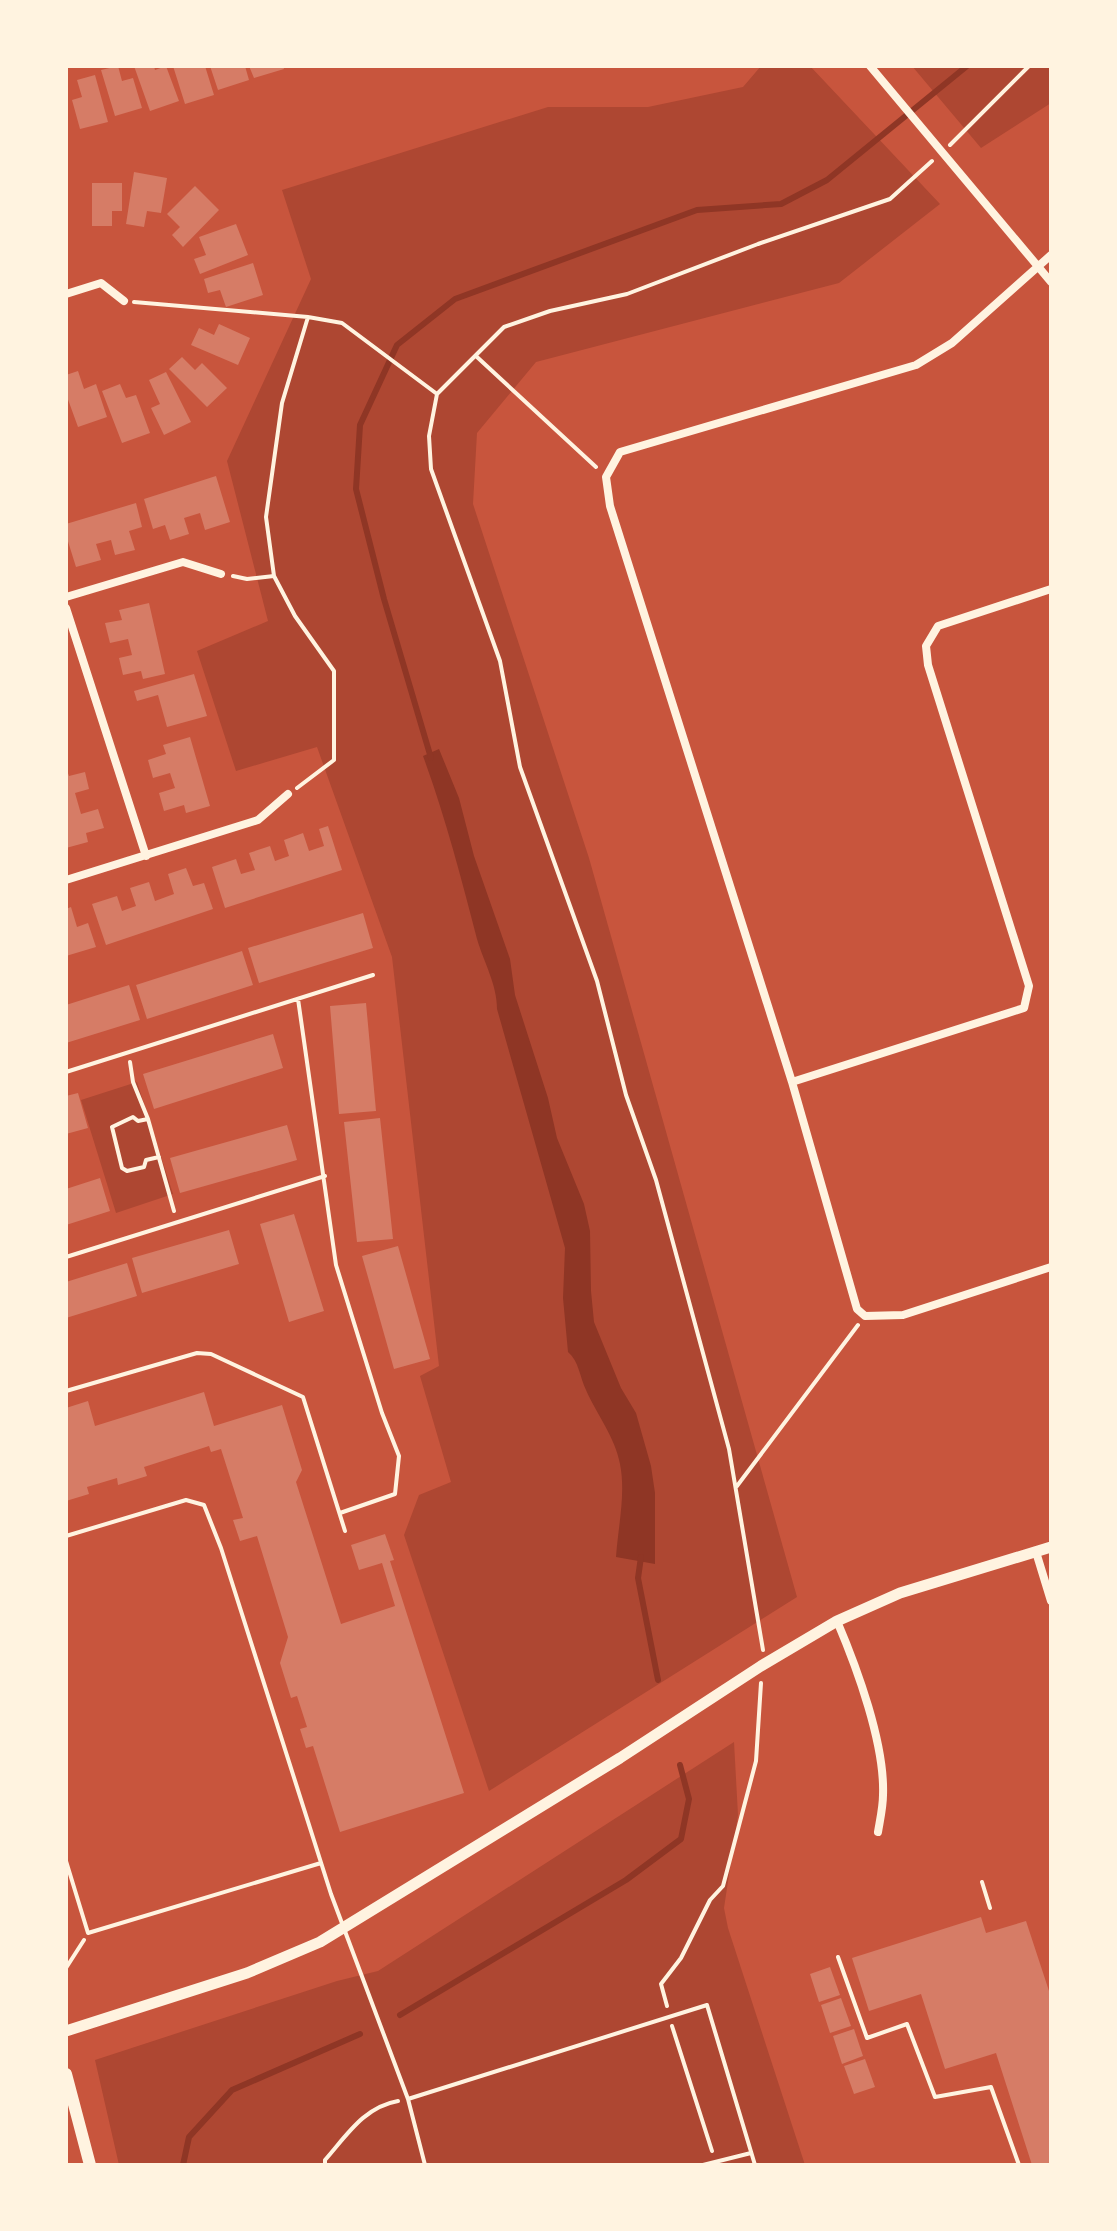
<svg xmlns="http://www.w3.org/2000/svg" width="1117" height="2231" font-family="'Asap Condensed',sans-serif">
<style>
.green{fill:#ae4732}
.water{fill:#8f3625}
.lines{fill:none;stroke-linecap:round;stroke-linejoin:round}
.stream{stroke:#8f3625;stroke-width:6}
.building{fill:#d67c66}
.path{stroke:#fff3e0;stroke-width:4}
.service{stroke:#fff3e0;stroke-width:4}
.minor{stroke:#fff3e0;stroke-width:8}
.tertiary{stroke:#fff3e0;stroke-width:11}
.secondary{stroke:#fff3e0;stroke-width:12}
</style>
<rect width="100%" height="100%" fill="#c8553d"/>
<path class="green" d="M761 66H810L940 204 839 283 536 362 477 433 473 504 589 858 797 1597 489 1791 404 1535 419 1495 451 1482 420 1376 439 1366 392 957 317 747 236 771 197 651 268 621 227 461 311 279 282 190 548 107H648L743 87Z
M912 66H1051V103L981 148Z
M137 1082 173 1194 116 1213 81 1100Z
M734 1742 738 1815 724 1908 728 1928 805 2165H119L95 2060 337 1981 378 1971Z"/>
<path class="water" d="M439 749 459 798 474 856 510 959 515 995 548 1098 557 1138 584 1204 590 1231 591 1291 594 1322 621 1388 636 1413 651 1466 655 1493V1564L616 1557C618 1527 626 1494 620 1464 615 1437 597 1415 586 1390 580 1378 579 1361 568 1352L563 1298 565 1248 497 1009C497 984 484 963 477 939 461 877 445 816 423 756Z"/>
<g class="lines">
<path class="stream" d="M431 758 384 599 356 489 360 425 397 345 455 299 697 210 781 204 827 180 967 66
M641 1557 638 1578 658 1680
M400 2015 626 1880 681 1839 689 1799 680 1765
M183 2165 189 2137 232 2090 360 2034"/>
</g>
<path class="building" d="M118 66 122 81 133 78 142 108 115 116 101 70Z
M134 66H154L155 70 166 66 179 101 150 111Z
M173 66H205L214 95 185 104Z
M210 66H245L249 80 218 90Z
M249 66H283L284 69 254 78Z
M95 75 108 122 80 129 72 100 82 97 77 80Z
M134 172 167 178 161 213 147 211 144 227 126 224Z
M92 183H122V211H112V226H92Z
M195 186 219 210 183 247 172 235 180 227 167 214Z
M236 224 248 255 200 274 194 259 206 255 199 237Z
M253 263 263 295 226 307 220 290 208 293 204 279Z
M219 324 250 338 238 365 191 345 199 328 214 335Z
M182 357 195 370 202 363 227 388 207 407 169 369Z
M78 371 84 389 96 384 107 417 78 427 66 394V375Z
M166 372 191 422 164 435 151 408 160 404 149 380Z
M120 384 126 398 136 395 150 433 122 443 102 391Z
M216 476 230 522 205 530 200 513 184 518 189 534 170 540 165 525 153 529 144 499Z
M136 503 142 527 129 531 135 550 115 555 111 540 96 544 101 560 76 567 66 535V524Z
M149 603 165 674 143 679 141 671 123 675 119 658 132 655 128 639 110 643 105 623 122 620 119 610Z
M194 674 207 716 167 727 158 695 137 701 134 691Z
M190 737 210 806 186 813 184 805 164 811 159 793 175 788 170 773 153 778 148 760 166 754 163 745Z
M66 768 69 776 85 772 89 789 75 793 81 814 98 809 104 828 86 833 88 842 66 848Z
M328 826 342 870 225 908 212 867 236 859 241 874 255 870 249 853 270 846 275 861 289 856 284 840 303 833 309 851 324 846 319 829Z
M186 868 193 886 204 883 213 909 106 945 92 904 117 896 122 911 136 906 130 888 149 882 155 901 174 894 168 874Z
M71 907 77 927 88 923 96 947 66 956V909Z
M363 913 373 948 259 983 248 948Z
M242 951 253 985 147 1019 136 985Z
M129 985 140 1020 66 1043V1005Z
M366 1003 376 1111 339 1114 330 1006Z
M273 1034 283 1068 154 1109 143 1074Z
M78 1093 88 1128 66 1134V1096Z
M380 1118 393 1239 357 1242 344 1122Z
M287 1125 297 1160 180 1193 170 1158Z
M100 1178 110 1211 66 1225V1189Z
M294 1214 324 1311 289 1322 260 1224Z
M229 1230 239 1264 142 1293 132 1258Z
M398 1246 430 1359 394 1369 362 1256Z
M127 1263 137 1296 66 1318V1282Z
M204 1392 214 1426 282 1405 302 1470 296 1482 341 1624 395 1606 382 1563 359 1570 351 1545 385 1534 394 1560 390 1561 464 1793 340 1832 313 1746 306 1748 300 1729 307 1727 297 1696 291 1698 280 1663 288 1637 257 1536 240 1541 233 1520 243 1518 221 1449 211 1452 209 1446 144 1467 147 1476 118 1485 117 1478 87 1487 89 1494 66 1501V1408L88 1401 95 1426Z
M981 1917 986 1933 1026 1921 1049 1991 1051 1990V2165H1032L996 2053 945 2069 921 1994 869 2011 852 1958Z
M830 1967 840 1995 819 2002 810 1974Z
M841 1998 851 2026 830 2033 821 2005Z
M854 2029 863 2056 842 2064 833 2036Z
M865 2059 875 2087 854 2094 844 2066Z"/>
<g class="lines">
<path class="path" d="M950 145 1029 66
M134 302 308 317 342 323 437 394
M477 357 596 467
M233 576 247 579 274 576
M297 788 334 760V671L295 616 274 576 266 517 282 403 308 317
M130 1062 133 1082 148 1119 174 1211
M148 1119 138 1121 133 1117 112 1127 122 1168 127 1171 144 1167 146 1160 159 1157
M737 1486 858 1325
M763 1650 729 1449 656 1180 626 1095 597 981 520 767 500 661 431 469 429 436 437 394 504 327 550 311 627 294 758 244 890 199 932 161
M982 1882 990 1908
M838 1957 867 2038 907 2024 935 2097 991 2087 1019 2165
M66 1968 84 1940
M667 2006 661 1984 681 1958 710 1900 723 1886 756 1761 761 1683
M672 2026 712 2151
M325 2165V2160C347 2135 364 2107 398 2101"/>
<path class="service" d="M298 999 336 1265 382 1413 399 1456 395 1494 340 1513
M66 1072 373 975
M66 1257 325 1176
M66 1391 197 1353 211 1354 303 1397 345 1531
M66 1536 186 1500 204 1505 221 1548 331 1894 408 2099 425 2165
M66 1861 88 1933 321 1863
M408 2099 707 2005 755 2165
M703 2165 751 2153"/>
<path class="minor" d="M870 66 1051 282
M1051 255 952 343 916 365 620 452 606 477 610 506 792 1082 857 1309 865 1316 903 1315 1051 1267
M66 294 101 283 124 301
M66 597 183 562 221 574
M66 608 146 856
M66 880 258 820 288 794
M792 1082 1024 1008 1029 986 928 665 926 646 938 626 1051 589
M1036 1552 1051 1601
M837 1621C857 1668 885 1744 883 1795 883 1807 880 1820 878 1832"/>
<path class="tertiary" d="M66 2031 247 1973 320 1942 620 1758 761 1666 837 1621 900 1593 1051 1547"/>
<path class="secondary" d="M66 2074 90 2165"/>
</g>
<rect width="1117" height="2231" fill="none" stroke="#fff3e0" stroke-width="136"/>
</svg>
